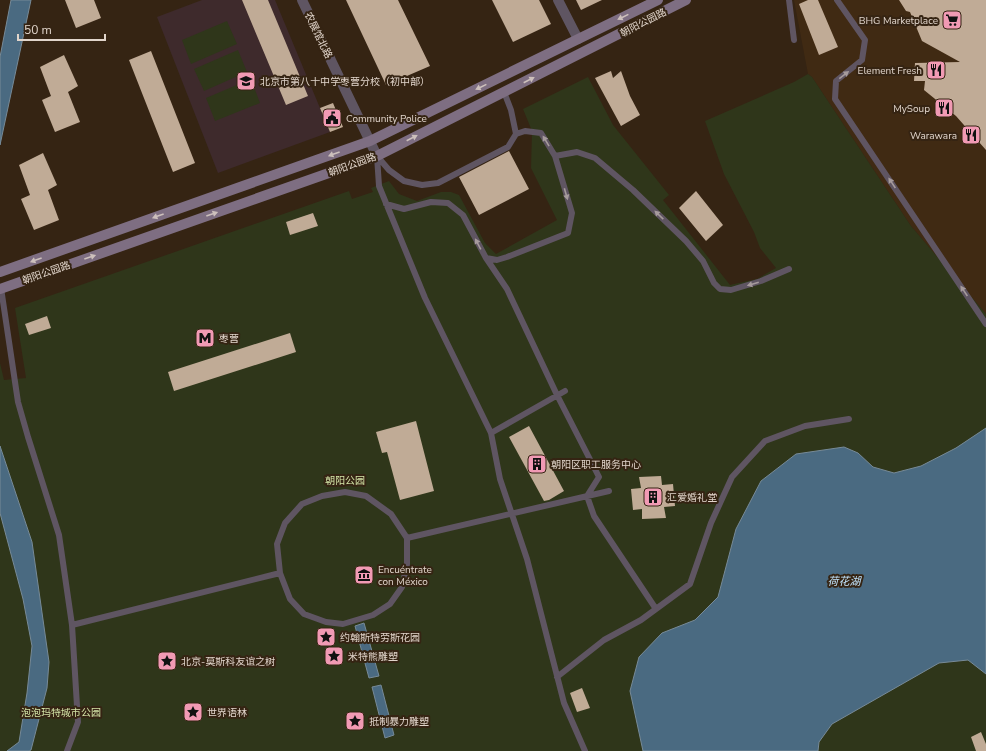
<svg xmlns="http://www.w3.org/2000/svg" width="986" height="751" font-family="'Nunito Sans','Noto Sans SC',sans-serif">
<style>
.built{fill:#402a13}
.education{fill:#3e2a2c}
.green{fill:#2f361a}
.water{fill:#4a6a81;stroke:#778a97}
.building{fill:#c0ab96}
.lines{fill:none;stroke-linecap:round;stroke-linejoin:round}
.service{stroke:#5f5562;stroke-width:6}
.minor{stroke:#5f5562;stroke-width:10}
.tertiary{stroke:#5f5562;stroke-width:10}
.secondary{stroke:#7e6e82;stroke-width:10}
.oneway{fill:#cdc0bc}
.oneway2{fill:#a69b9c}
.labels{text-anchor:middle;stroke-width:4;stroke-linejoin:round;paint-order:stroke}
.poi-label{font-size:10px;fill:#e1d5cb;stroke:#352413;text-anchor:start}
.street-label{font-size:10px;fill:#e1d5cb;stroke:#352413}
.park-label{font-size:10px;fill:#d4e5a8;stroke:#352413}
.water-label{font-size:11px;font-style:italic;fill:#c2e5fd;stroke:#352413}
</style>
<rect width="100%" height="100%" fill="#352413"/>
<path class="built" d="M794 0H986V314L911 226 812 77 808 74Z"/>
<path class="education" d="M202 0H275L330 132 218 173 157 17Z"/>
<path class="green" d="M227 21 237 44 191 64 182 40Z
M238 50 247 72 204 91 194 69Z
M808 74 812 77 911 226 986 314V751H0V363L4 380 26 378 15 308 349 191 352 199 373 192 371 188 389 181 399 194 417 201 441 192H451L459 195 485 243 496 254 557 220 531 168 532 131 523 109 588 77 613 125 669 195 663 200 730 285 757 279 776 268 760 248 754 232 724 174 705 121 794 82Z
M251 79 260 103 215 121 206 98Z"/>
<path class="water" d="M11 0H31L0 145V57Z
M986 428V674L968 660 939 663 832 724 819 742 818 751H643L630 691 639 657 662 633 695 620 718 597 736 529 761 481 796 454 844 447 858 453 873 467 894 473 921 466 956 448Z
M0 446 32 542 49 662 47 688 31 750 29 751H7L19 742 27 693 32 646 23 599 0 513Z
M364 623 379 676 369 678 355 626Z
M381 685 394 735 385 738 372 687Z"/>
<path class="building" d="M65 0H94L101 18 76 28Z
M242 0H268L308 96 286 105Z
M346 0H398L430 66 386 85Z
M492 0H539L551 24 513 42Z
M576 0H602L581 10Z
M808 0H818L838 47 819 55 799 4Z
M899 0H986V150L956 116 924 90 925 81H914L915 63 960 62 922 41 910 12 906 11Z
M151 51 195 163 173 172 129 60Z
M64 55 78 86 68 92 80 122 55 132 42 100 51 96 40 67Z
M611 71 613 78 621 71 630 96 640 115 621 126 595 78Z
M333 103 343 127 330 132 320 108Z
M509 151 529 189 479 215 459 177Z
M43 153 57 185 48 190 59 220 34 230 21 199 30 195 19 165Z
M696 191 723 225 706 241 679 208Z
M313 213 318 226 290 235 286 222Z
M47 316 51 328 29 335 25 324Z
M290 333 296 352 174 391 168 372Z
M416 421 434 491 400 500 387 452 382 453 376 432Z
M529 426 564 491 549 500 544 501 509 437Z
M661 476 662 485 673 484 675 506 664 507 666 518 642 519V509L633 510 631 489 641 488 639 477Z
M582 688 590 708 577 712 570 693Z
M981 732 986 744V751H976L971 737Z"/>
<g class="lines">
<path class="service" d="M789 0 794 40
M837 0 865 40 862 60 836 81 835 99 986 324
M516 134 525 131 541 133 555 156 577 152 595 158 633 190 686 241 703 261 714 283 720 289 731 290 761 281 789 269
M377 156 379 186 425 298 491 433 500 479 527 559 564 703 585 751
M377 156 389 170 404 181 422 185 438 183 508 147 516 134 511 110 504 92
M386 204 404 209 431 202 448 203 463 215 486 258 497 260 507 257 568 233 572 213 555 156
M486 258 507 289 557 395 599 477 587 496 594 516 656 609
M1 288 18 402 28 437 59 535 72 625 78 722 67 751
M491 433 565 391
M345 492 366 496 391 514 407 538V564L402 587 390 604 373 615 343 624 326 622 304 614 290 599 280 573 277 544 285 523 302 504 322 496Z
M407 538 609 491
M72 625 280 573
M557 677 604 640 641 620 690 584 711 523 732 477 765 441 805 426 849 419"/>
<path class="minor" d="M558 0 578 39"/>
<path class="tertiary" d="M302 0 377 156"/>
<path class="secondary" d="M0 272 370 141 658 0
M0 289 377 156 686 0"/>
</g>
<defs><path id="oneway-solid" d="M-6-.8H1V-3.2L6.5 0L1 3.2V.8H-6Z"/></defs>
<g class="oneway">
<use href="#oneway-solid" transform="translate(623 17) rotate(154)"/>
<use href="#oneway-solid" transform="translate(529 80) rotate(-27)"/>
<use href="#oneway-solid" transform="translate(481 87) rotate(154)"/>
<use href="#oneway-solid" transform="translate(412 138) rotate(-27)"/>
<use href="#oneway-solid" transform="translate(334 154) rotate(160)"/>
<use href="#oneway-solid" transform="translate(212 214) rotate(-19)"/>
<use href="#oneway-solid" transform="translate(158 216) rotate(160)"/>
<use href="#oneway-solid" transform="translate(90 257) rotate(-19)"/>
<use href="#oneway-solid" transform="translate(36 260) rotate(160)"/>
</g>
<g class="oneway2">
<use href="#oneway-solid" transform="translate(844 75) rotate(-38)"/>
<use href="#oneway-solid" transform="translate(546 141) rotate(-121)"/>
<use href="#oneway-solid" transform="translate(892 183) rotate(-124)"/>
<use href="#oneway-solid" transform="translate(566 194) rotate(74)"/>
<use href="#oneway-solid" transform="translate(659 215) rotate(-136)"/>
<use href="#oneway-solid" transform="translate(478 244) rotate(-118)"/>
<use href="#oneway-solid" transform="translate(753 284) rotate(164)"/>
<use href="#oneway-solid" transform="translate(964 291) rotate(-124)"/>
</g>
<defs>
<symbol id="supermarket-square" viewBox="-11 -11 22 22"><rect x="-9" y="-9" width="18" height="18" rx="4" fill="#f19ab4" stroke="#352413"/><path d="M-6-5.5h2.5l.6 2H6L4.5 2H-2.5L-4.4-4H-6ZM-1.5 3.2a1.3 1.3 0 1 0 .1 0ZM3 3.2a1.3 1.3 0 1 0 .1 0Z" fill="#111"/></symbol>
<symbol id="restaurant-square" viewBox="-11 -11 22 22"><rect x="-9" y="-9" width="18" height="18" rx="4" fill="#f19ab4" stroke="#352413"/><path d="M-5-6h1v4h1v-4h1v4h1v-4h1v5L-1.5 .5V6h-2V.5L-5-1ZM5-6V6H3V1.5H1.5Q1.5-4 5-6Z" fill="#111"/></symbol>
<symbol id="school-square" viewBox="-11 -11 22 22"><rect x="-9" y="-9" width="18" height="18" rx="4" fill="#f19ab4" stroke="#352413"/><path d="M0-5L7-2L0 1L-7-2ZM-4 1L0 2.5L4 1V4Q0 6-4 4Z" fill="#111"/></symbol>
<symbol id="civic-square" viewBox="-11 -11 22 22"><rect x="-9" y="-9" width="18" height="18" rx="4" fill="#f19ab4" stroke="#352413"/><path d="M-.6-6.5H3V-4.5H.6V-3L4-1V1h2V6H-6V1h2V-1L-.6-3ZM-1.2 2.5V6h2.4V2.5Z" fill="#111"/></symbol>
<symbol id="metro-square" viewBox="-11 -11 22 22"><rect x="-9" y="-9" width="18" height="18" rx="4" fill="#f19ab4" stroke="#352413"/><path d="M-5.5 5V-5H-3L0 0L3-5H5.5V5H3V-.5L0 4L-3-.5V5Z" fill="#111"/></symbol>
<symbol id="building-square" viewBox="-11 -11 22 22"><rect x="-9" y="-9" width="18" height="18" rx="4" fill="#f19ab4" stroke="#352413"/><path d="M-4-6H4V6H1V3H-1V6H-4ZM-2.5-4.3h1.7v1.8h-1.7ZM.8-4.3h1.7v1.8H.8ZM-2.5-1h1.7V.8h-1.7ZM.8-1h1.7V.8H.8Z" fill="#111"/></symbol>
<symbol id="museum-square" viewBox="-11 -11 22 22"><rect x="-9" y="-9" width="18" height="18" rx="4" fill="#f19ab4" stroke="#352413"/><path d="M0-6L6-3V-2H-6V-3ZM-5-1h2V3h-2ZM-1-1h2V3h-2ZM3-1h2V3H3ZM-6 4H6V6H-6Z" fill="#111"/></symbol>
<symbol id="sight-square" viewBox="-11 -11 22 22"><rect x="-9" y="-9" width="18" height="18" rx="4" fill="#f19ab4" stroke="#352413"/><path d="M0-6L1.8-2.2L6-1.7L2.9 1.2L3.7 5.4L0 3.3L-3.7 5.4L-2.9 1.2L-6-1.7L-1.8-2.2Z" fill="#111"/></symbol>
</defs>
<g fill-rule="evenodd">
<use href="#supermarket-square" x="941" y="9" width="22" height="22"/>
<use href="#restaurant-square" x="925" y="59" width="22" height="22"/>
<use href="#school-square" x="235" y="70" width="22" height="22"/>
<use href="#restaurant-square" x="933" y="97" width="22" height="22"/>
<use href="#civic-square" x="321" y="107" width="22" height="22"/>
<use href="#restaurant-square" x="960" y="124" width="22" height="22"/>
<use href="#metro-square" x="194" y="327" width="22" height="22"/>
<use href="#building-square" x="526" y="453" width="22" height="22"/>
<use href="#building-square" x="642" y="486" width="22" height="22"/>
<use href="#museum-square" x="353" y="564" width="22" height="22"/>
<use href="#sight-square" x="315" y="626" width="22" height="22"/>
<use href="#sight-square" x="323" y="645" width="22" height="22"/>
<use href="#sight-square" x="156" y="650" width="22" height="22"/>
<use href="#sight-square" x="182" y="701" width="22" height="22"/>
<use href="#sight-square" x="344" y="710" width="22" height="22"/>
</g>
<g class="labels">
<g class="poi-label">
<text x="938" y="24" text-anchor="end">BHG Marketplace</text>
<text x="922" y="74" text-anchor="end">Element Fresh</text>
<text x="260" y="85">北京市第八十中学枣营分校（初中部）</text>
<text x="930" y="112" text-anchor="end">MySoup</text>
<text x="346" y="122">Community Police</text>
<text x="957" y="139" text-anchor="end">Warawara</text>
<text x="219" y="342">枣营</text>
<text x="551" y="468">朝阳区职工服务中心</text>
<text x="667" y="501">汇爱婚礼堂</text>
<text x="378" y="573">Encuéntrate<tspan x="378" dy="12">con México</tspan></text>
<text x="340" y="641">约翰斯特劳斯花园</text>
<text x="348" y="660">米特熊雕塑</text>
<text x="181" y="665">北京-莫斯科友谊之树</text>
<text x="207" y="716">世界语林</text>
<text x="369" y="725">抵制暴力雕塑</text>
</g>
<g class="street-label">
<text transform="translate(643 22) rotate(-27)" y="4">朝阳公园路</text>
<text transform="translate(319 35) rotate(64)" y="4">农展馆北路</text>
<text transform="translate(352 164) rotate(-20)" y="4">朝阳公园路</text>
<text transform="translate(46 272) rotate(-19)" y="4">朝阳公园路</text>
</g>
<g class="park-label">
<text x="345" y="484">朝阳公园</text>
<text x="61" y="716">泡泡玛特城市公园</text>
</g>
<g class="water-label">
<text x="844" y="585">荷花湖</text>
</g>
</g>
<path d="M18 34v6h87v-6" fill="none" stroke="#e1d5cb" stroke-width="2"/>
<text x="24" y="34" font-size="12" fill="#e1d5cb" stroke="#352413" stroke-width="3" paint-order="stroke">50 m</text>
</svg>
